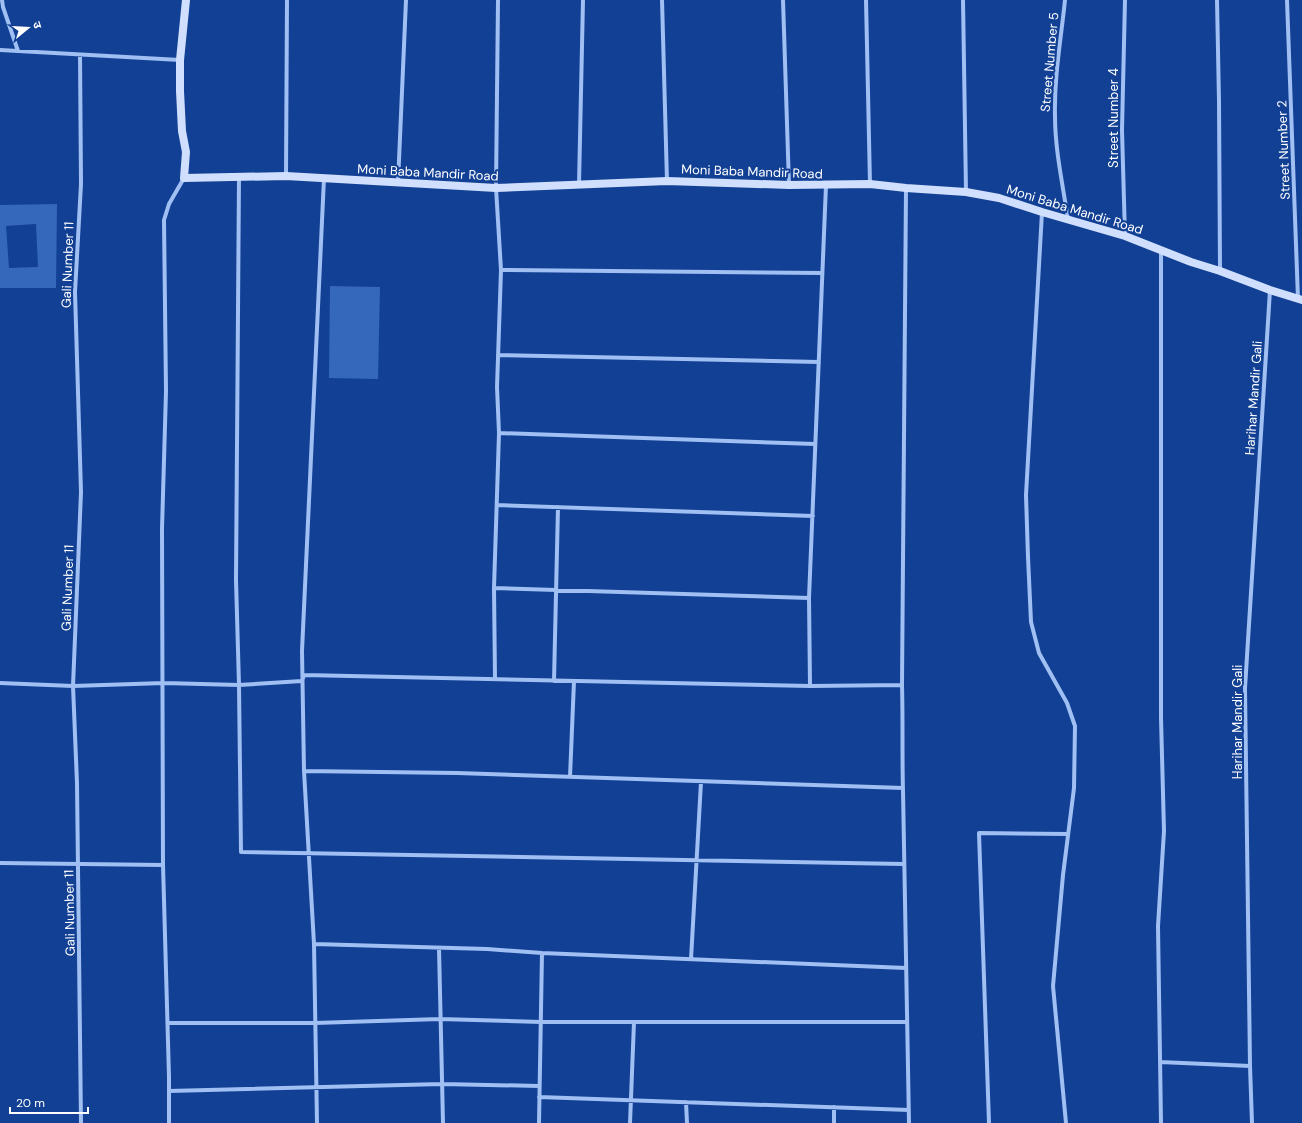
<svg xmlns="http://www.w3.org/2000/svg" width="1302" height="1123" font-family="'DM Sans','Noto Sans Devanagari',sans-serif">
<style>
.building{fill:#3567bb;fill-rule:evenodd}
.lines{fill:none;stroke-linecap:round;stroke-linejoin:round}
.street{stroke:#a0bff3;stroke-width:4}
.secondary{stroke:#cfdffd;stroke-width:8}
.labels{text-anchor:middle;stroke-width:4;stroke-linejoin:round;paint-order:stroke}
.street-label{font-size:13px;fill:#fff;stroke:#124094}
</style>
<rect width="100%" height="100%" fill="#124094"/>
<path class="building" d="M57 204 56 288H0V205ZM36 224 38 267 9 268 6 226Z
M330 286 380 287 378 379 329 378Z"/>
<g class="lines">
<path class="street" d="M2 0 3 7 18 51
M662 0 667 181
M783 0 789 185
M866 0 870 184
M963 0 966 192
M1065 0C1061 39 1054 77 1055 116 1055 151 1063 185 1068 220
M1217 0 1219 101 1220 270
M1287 0 1298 299
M0 50 180 60
M80 55 81 184 75 292 81 492 73 686 77 783 81 1123
M286 176 287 0
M239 177 236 580 239 685 241 852 904 864
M398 183 406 0
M579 184 583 0
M906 188 902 685C903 720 902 755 903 791 904 901 906 1012 909 1123
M1042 212 1026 495 1028 557 1031 622 1039 653 1067 703 1075 726 1074 788 1063 875 1053 986 1066 1123
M1125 236 1122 130 1125 0
M501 270 822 273
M498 355 819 362
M499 433 815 444
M497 505 813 516
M494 588 809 598
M495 679 494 588 499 433 497 387 501 270 496 188 498 0
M554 681 558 507
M0 683 73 686 164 683 239 685 302 681 304 675 810 686 902 685
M810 686 809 598 826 185
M304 771 457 773 903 788
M570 777 574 681
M0 863 163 865
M314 944 487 949 542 953 906 968
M439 948 443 1123
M691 959 701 782
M168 1023H315L440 1019 541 1022H906
M1160 1062 1250 1066
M169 1091 442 1084 539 1086
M539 1097 909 1110
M686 1102 687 1123
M169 1123V1077L163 865 162 529 166 391 164 220 169 204 184 178
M317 1123 314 944 304 771 302 651 324 178
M539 1123 542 953
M630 1123 634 1022
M834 1123V1107
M989 1123 979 833 1068 834
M1161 1123 1158 926 1164 831 1161 718V250
M1252 1123 1250 1066 1245 688 1270 290"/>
<path class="secondary" d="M186 0 180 60V91L182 131 186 152 184 178 286 176 496 188 667 181 789 185 870 184 906 188 966 192 999 198 1042 212 1125 236 1191 262 1220 271 1270 290 1302 300"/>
</g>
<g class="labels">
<g class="street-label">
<text transform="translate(1049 62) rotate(-85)" y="5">Street Number 5</text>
<text transform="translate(1113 118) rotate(-90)" y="5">Street Number 4</text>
<text transform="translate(1283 150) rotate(-92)" y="5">Street Number 2</text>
<text transform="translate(752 171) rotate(2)" y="5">Moni Baba Mandir Road</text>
<text transform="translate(428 172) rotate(3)" y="5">Moni Baba Mandir Road</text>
<text transform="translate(1075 209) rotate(17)" y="5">Moni Baba Mandir Road</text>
<text transform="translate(67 265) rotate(-88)" y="5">Gali Number 11</text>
<text transform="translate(1253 398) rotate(-86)" y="5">Harihar Mandir Gali</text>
<text transform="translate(67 588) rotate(-88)" y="5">Gali Number 11</text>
<text transform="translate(1237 722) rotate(-90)" y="5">Harihar Mandir Gali</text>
<text transform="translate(69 913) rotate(-91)" y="5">Gali Number 11</text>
</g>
</g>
<g transform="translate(28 28) rotate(72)" stroke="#124094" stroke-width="3" paint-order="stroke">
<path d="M0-3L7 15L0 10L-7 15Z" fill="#ffffff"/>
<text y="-6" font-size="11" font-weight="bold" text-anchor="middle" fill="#ffffff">उ</text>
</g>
<path d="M10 1107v6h78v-6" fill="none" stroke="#ffffff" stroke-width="2"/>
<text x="16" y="1107" font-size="12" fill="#ffffff" stroke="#124094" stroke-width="3" paint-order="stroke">20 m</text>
</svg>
